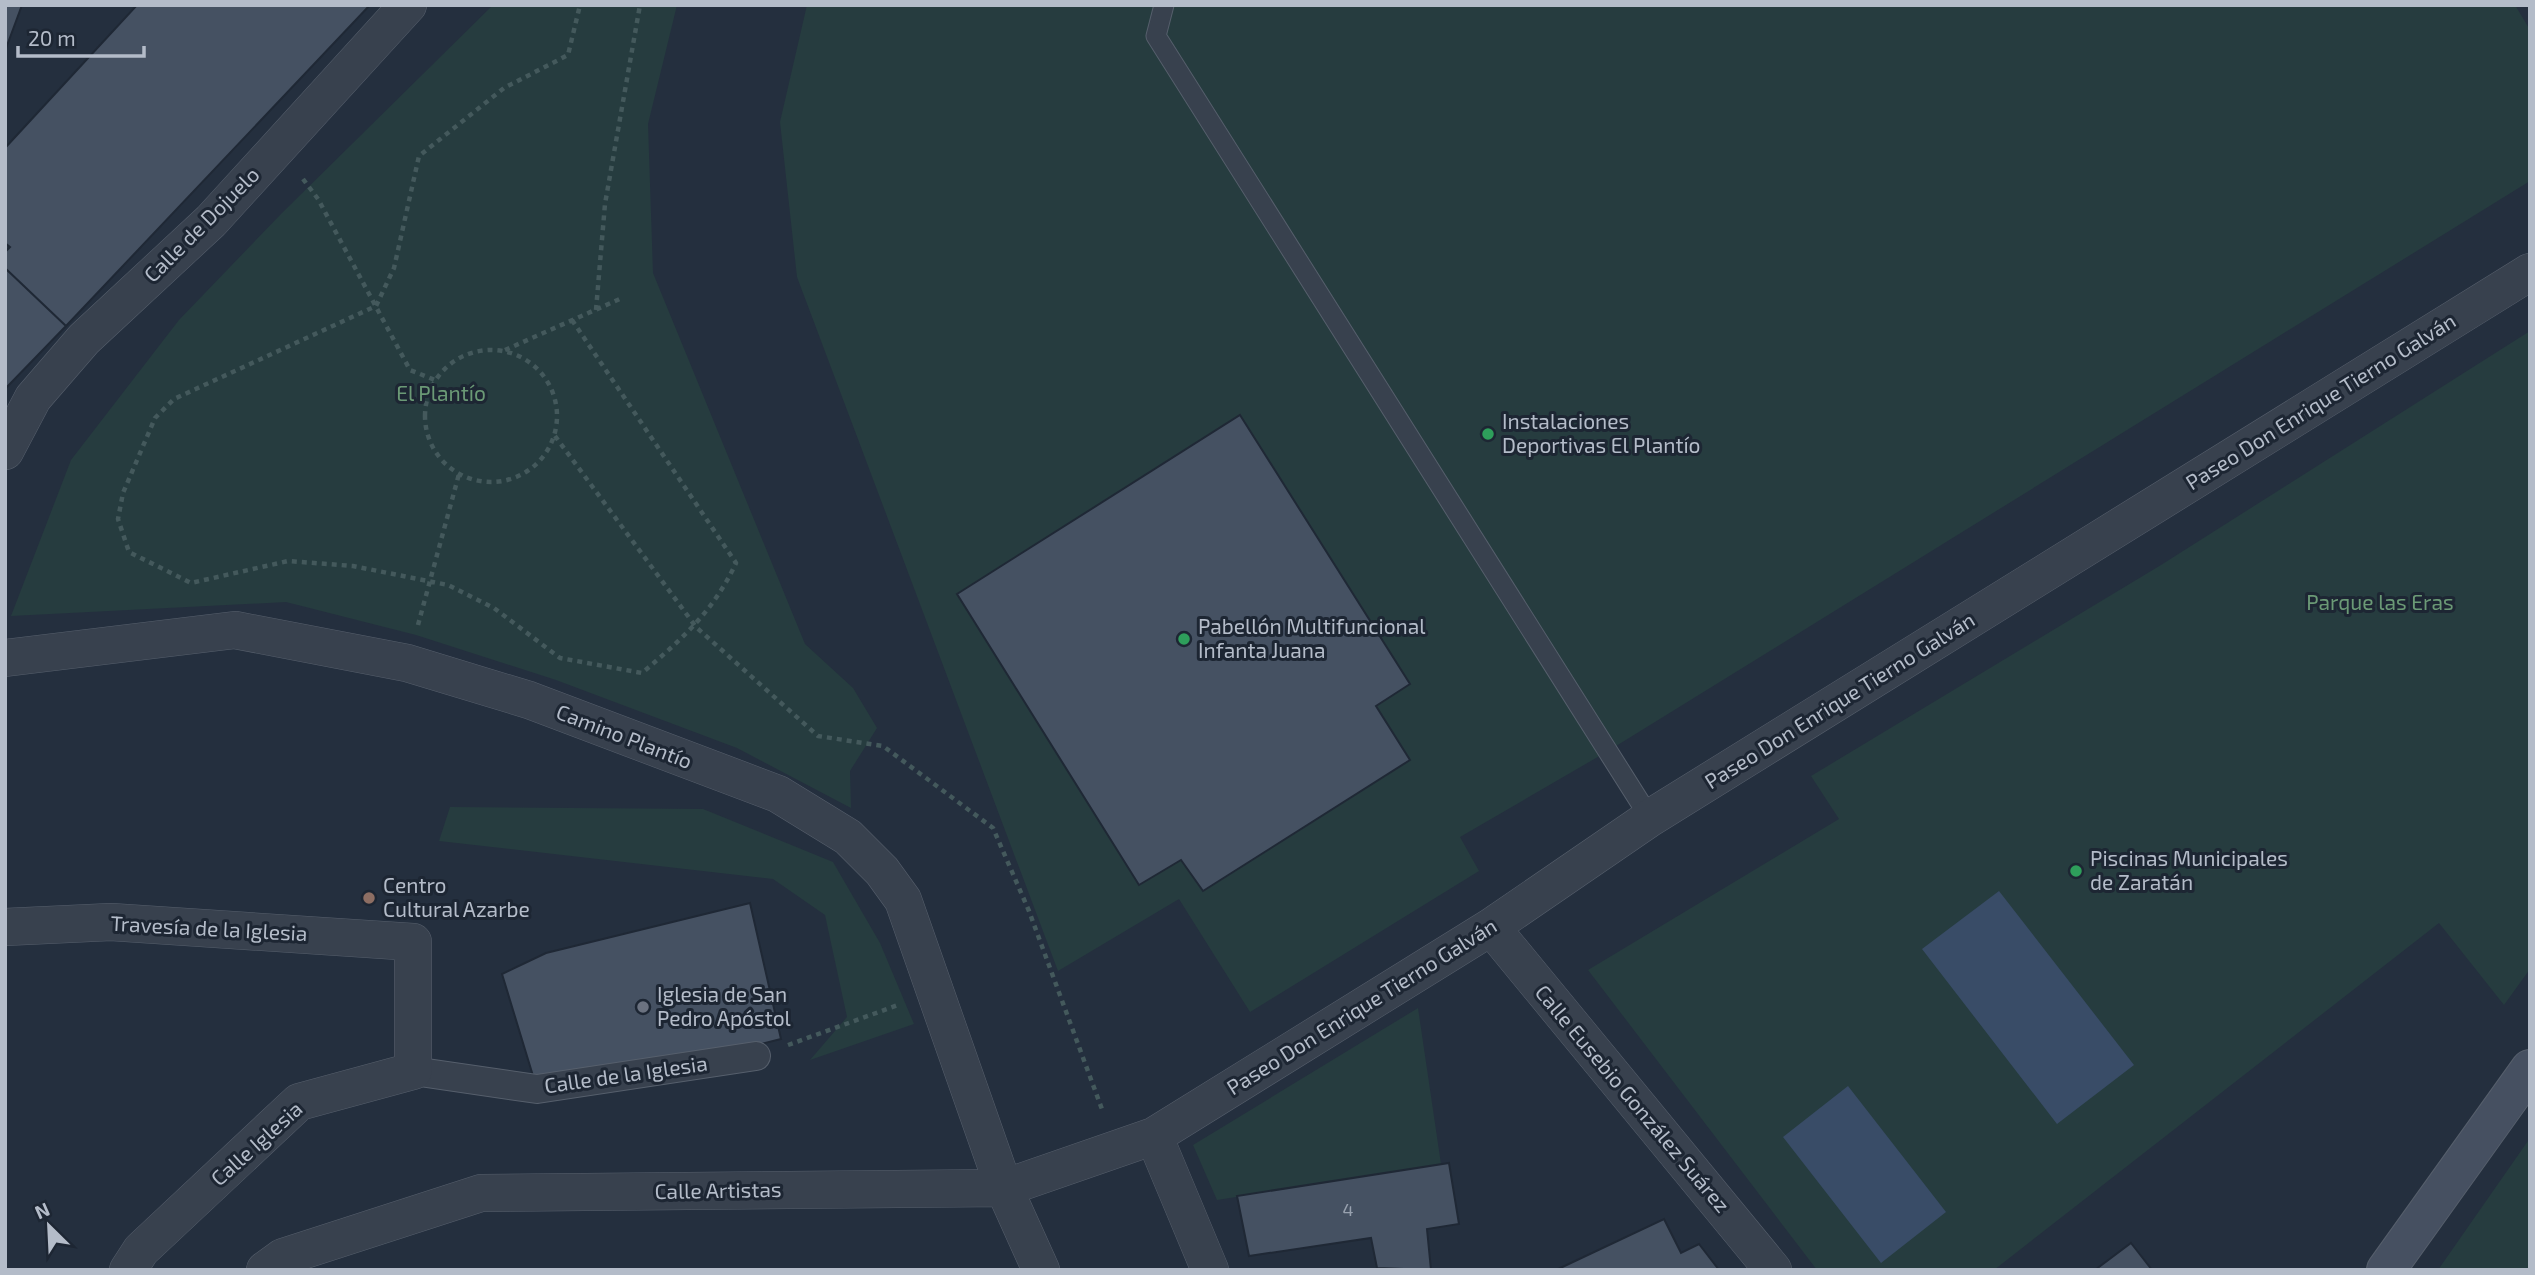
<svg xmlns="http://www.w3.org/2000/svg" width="2535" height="1275" font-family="'Exo 2',sans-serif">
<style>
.green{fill:#263c3f}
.water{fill:#394c67}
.building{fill:#455162;stroke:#1f2835;stroke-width:2}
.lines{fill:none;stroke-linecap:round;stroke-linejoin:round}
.service-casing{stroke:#565f6c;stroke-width:21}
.pedestrian-casing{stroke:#565f6c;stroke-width:30}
.minor-casing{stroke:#565f6c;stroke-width:38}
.secondary-casing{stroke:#565f6c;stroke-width:40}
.path{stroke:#44595c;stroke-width:4.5;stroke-dasharray:5 5;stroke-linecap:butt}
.service{stroke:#38414e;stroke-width:19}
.pedestrian{stroke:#38414e;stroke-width:28}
.minor{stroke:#38414e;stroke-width:37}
.secondary{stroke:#465061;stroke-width:38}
.leisure-dot{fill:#2e9e5b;stroke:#1d2633;stroke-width:2.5}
.education-dot{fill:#8d6e63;stroke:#1d2633;stroke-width:2.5}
.worship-dot{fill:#6b7280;stroke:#1d2633;stroke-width:2.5}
.labels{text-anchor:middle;stroke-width:6;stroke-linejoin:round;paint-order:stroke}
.number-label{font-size:18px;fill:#98a1af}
.street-label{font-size:21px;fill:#b4bcc9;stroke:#1d2633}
.park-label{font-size:21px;fill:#6b9a76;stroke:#1d2633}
.poi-label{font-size:21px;fill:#b4bcc9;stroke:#1d2633;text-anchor:start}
</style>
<rect width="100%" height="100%" fill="#242f3e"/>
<path class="green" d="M493 5H677L648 124 653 273 805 644 853 688 877 728 850 771 851 808 737 748 556 680 416 635 286 602 11 616 71 460 179 320 282 213Z
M807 5H2515L2530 30V181L1608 751 1460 837 1479 871 1250 1012 1179 899 1058 971 797 277 780 122Z
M2530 331V969L2504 1005 2439 923 1994 1270H1817L1588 970 1839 819 1811 776 2161 565Z
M450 807 703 809 833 862 880 943 914 1024 810 1060 847 1017 825 915 773 879 439 841Z
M1418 1008 1441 1164 1217 1200 1193 1145Z
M2530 1138V1270H2438Z"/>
<path class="water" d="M1999 891 2134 1065 2057 1124 1922 949Z
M1848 1086 1946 1212 1881 1263 1783 1137Z"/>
<path class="building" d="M5 5H22L5 51Z
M137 5H370L66 326 5 268V252L10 247 5 243V148Z
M5 268 66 326 5 389Z
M1240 415 1410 684 1376 706 1410 760 1203 891 1181 860 1139 885 957 594Z
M750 903 781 1039 644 1073 537 1089 502 974 546 953Z
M1449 1163 1459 1224 1427 1229 1431 1270 1377 1268 1371 1238 1249 1256 1237 1196Z
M1664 1219 1681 1253 1699 1244 1719 1270H1556Z
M2131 1243 2152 1270H2095Z"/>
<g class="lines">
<defs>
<path id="service" d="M1164 5 1156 36 1650 818"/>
<path id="pedestrian" d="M413 1071 537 1089 756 1056"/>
<path id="minor" d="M5 451 33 398 84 339 211 221 408 5
M5 658 235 630 407 663 529 700 778 794 848 837 882 871 903 900 1004 1188 1041 1270
M5 927 111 922 413 942V1071L299 1102 141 1250 128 1270
M1491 927 1773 1270
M1154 1136 1210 1270
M265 1270 283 1257 481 1193 1004 1188 1154 1136 1491 927 1650 818 2530 272"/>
<path id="secondary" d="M2386 1270 2530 1069"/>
</defs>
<use href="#service" class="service-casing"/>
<use href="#pedestrian" class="pedestrian-casing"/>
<use href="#minor" class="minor-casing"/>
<use href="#secondary" class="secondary-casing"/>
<path class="path" d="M303 179 318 199 410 370 435 380
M596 310 605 204 640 5
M572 320 736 563C713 612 682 639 642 673L560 658 494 608 448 585 353 566 288 561 191 583 129 552 118 519 123 493 155 418 174 399 376 306 394 268 419 156 504 88 568 55 580 5
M505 350 622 298
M425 416a66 66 0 1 1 132 0a66 66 0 1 1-132 0Z
M555 436 696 627 818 736 883 746 993 828 1029 911 1103 1112
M418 625 459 474
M788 1045 898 1005"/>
<use href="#service" class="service"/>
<use href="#pedestrian" class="pedestrian"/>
<use href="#minor" class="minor"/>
<use href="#secondary" class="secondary"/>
</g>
<g class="leisure-dot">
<circle cx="1488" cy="434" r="7"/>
<circle cx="1184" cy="639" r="7"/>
<circle cx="2076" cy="871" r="7"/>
</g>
<circle class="education-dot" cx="369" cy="898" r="7"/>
<circle class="worship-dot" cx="643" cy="1007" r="7"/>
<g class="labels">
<g class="number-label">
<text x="1348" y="1216">4</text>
</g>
<g class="street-label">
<text transform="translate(202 225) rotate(-45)" y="7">Calle de Dojuelo</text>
<text transform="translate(2321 402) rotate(-32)" y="7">Paseo Don Enrique Tierno Galván</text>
<text transform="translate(1840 701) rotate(-32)" y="7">Paseo Don Enrique Tierno Galván</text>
<text transform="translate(624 737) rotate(21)" y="7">Camino Plantío</text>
<text transform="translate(209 929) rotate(3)" y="7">Travesía de la Iglesia</text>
<text transform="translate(1362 1007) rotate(-32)" y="7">Paseo Don Enrique Tierno Galván</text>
<text transform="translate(626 1075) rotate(-8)" y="7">Calle de la Iglesia</text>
<text transform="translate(1632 1099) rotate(50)" y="7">Calle Eusebio González Suárez</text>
<text transform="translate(257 1144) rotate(-42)" y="7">Calle Iglesia</text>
<text transform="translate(718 1191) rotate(-1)" y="7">Calle Artistas</text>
</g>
<g class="park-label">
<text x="441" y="401">El Plantío</text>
<text x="2380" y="610">Parque las Eras</text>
</g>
<g class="poi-label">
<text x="1502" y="429">Instalaciones<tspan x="1502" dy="24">Deportivas El Plantío</tspan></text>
<text x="1198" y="634">Pabellón Multifuncional<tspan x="1198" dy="24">Infanta Juana</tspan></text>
<text x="2090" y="866">Piscinas Municipales<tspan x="2090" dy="24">de Zaratán</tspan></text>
<text x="383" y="893">Centro<tspan x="383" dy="24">Cultural Azarbe</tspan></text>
<text x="657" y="1002">Iglesia de San<tspan x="657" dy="24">Pedro Apóstol</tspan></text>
</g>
</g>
<rect width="2535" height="1275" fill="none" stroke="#b4bcc9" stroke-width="14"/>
<g transform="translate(49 1226) rotate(336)" stroke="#1d2633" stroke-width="5" paint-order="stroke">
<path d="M0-5L12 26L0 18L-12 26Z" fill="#b4bcc9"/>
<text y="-10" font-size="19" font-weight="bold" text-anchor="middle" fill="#b4bcc9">N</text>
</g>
<path d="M18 46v10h126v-10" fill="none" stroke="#b4bcc9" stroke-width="3.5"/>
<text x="28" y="46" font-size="21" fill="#b4bcc9" stroke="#1d2633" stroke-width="5" paint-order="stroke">20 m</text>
</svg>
